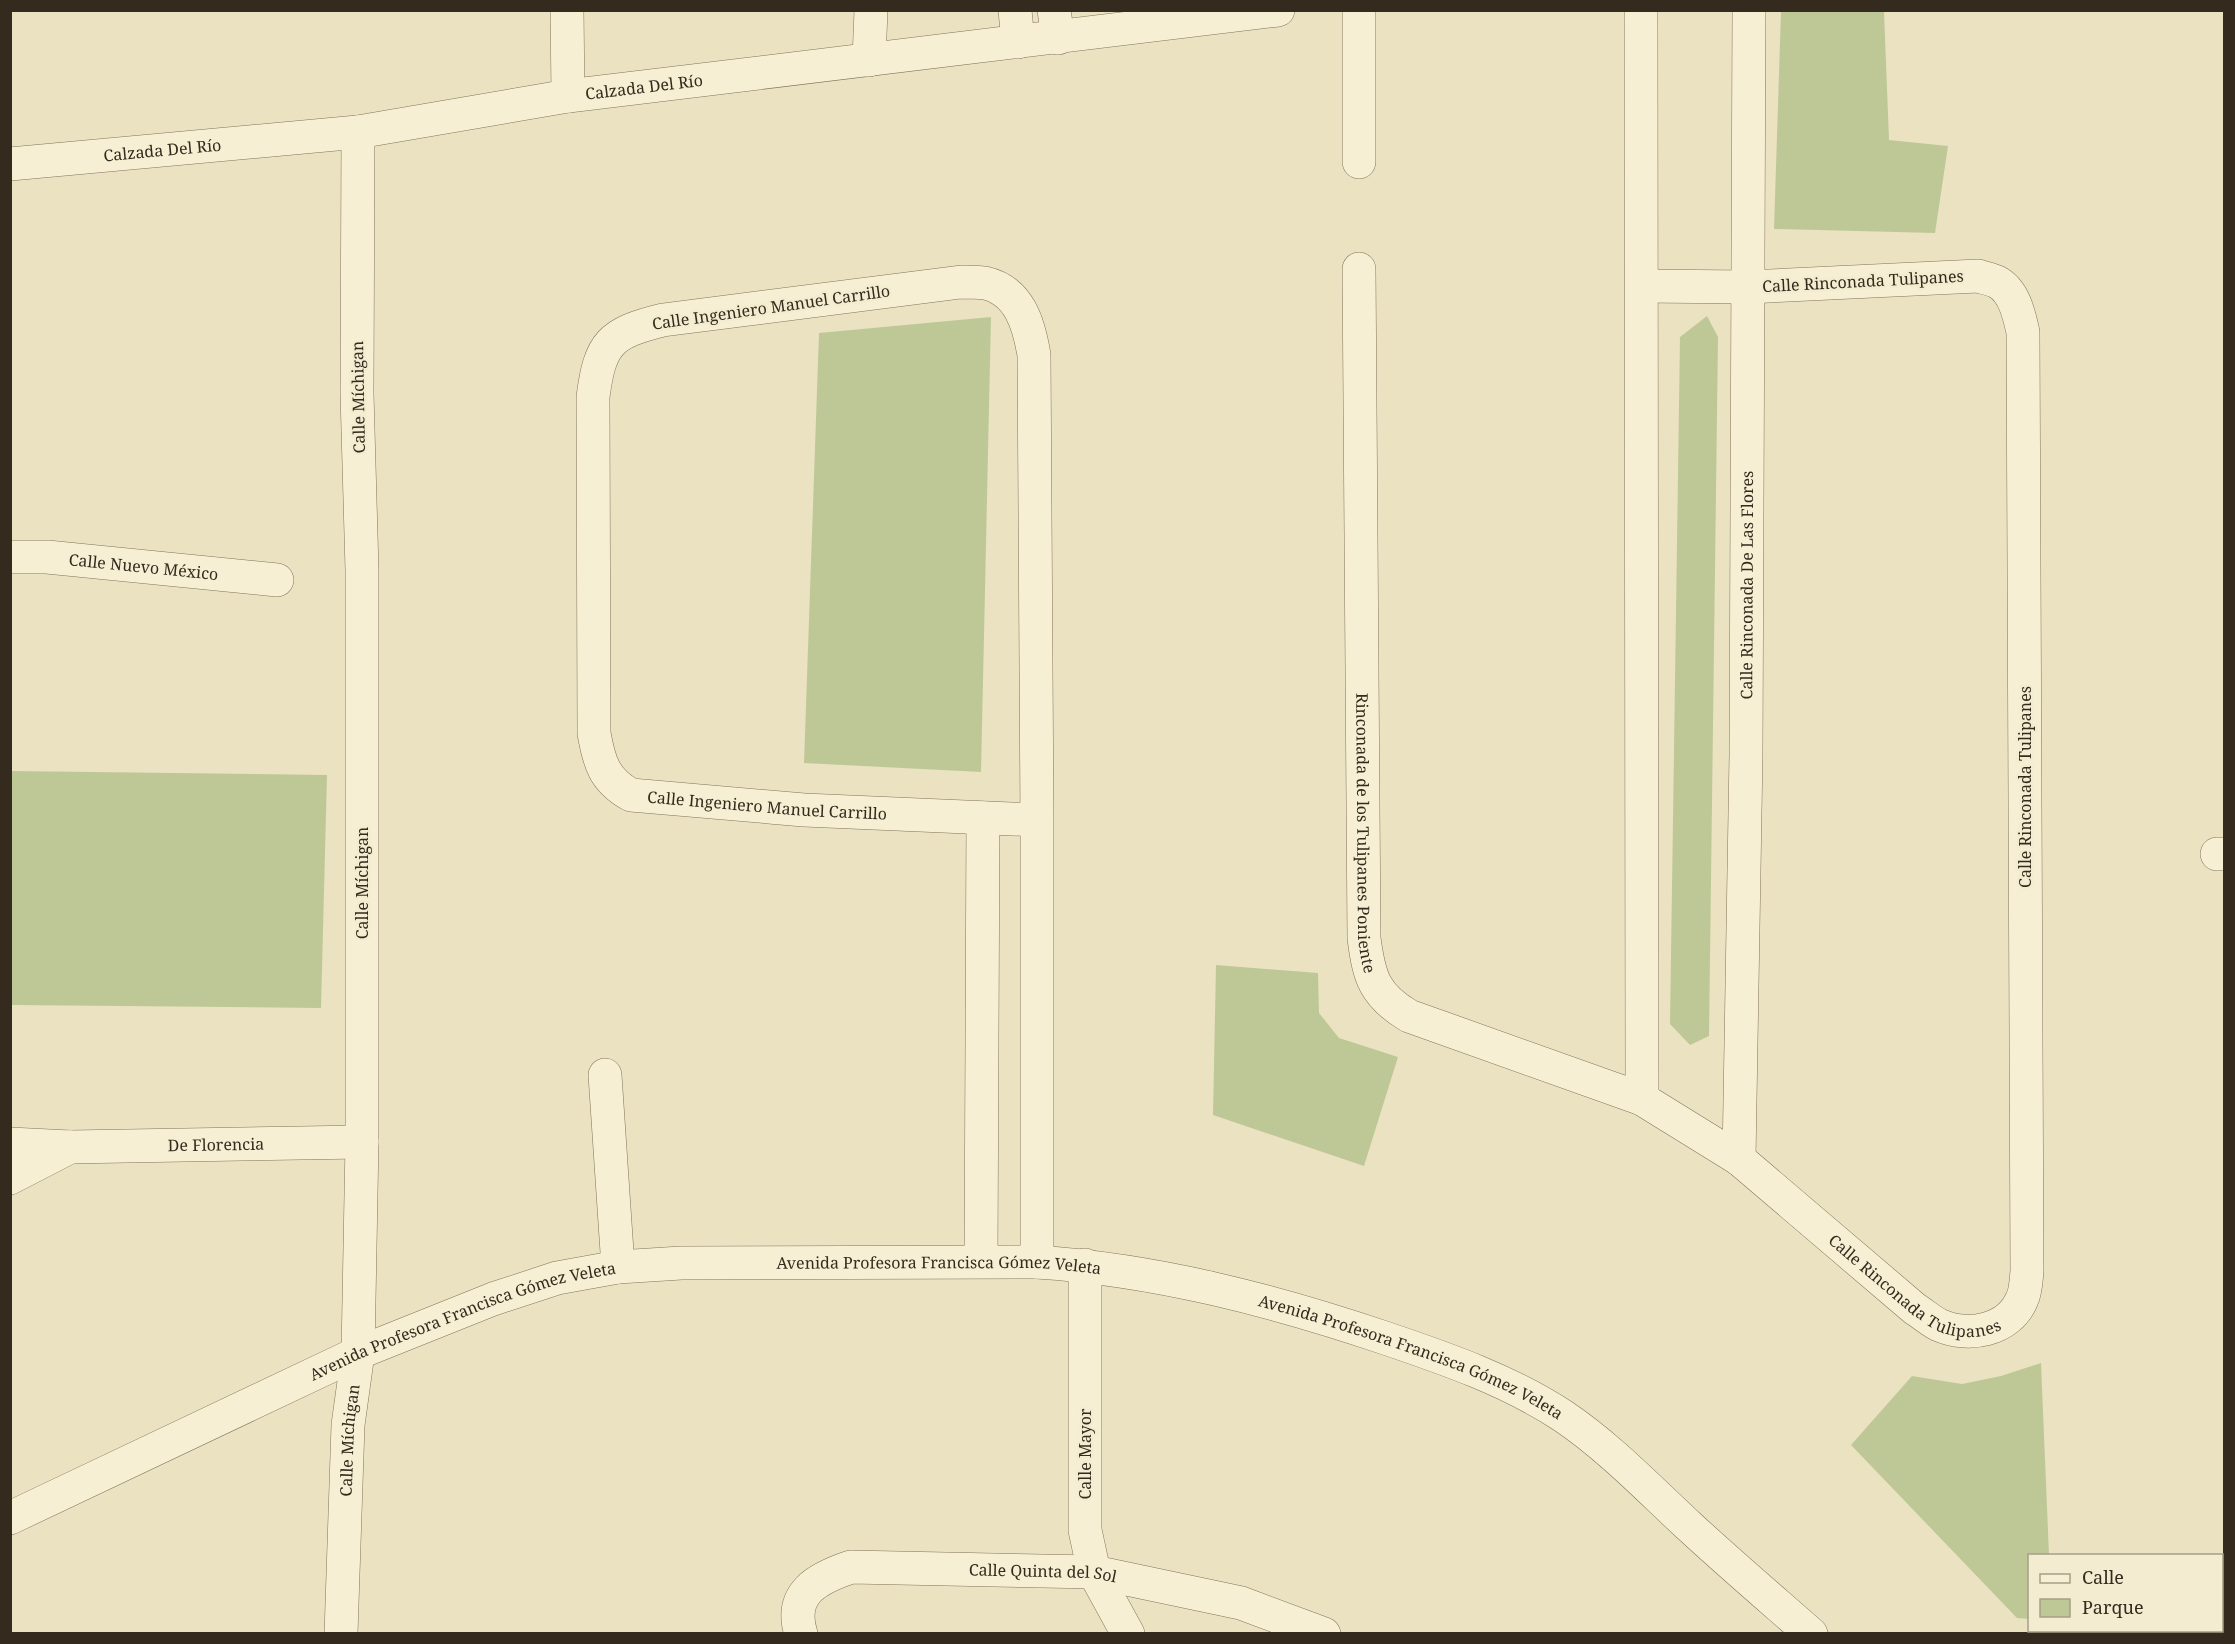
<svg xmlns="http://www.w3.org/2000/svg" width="2235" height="1644" font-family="'Noto Serif',serif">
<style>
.green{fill:#bec896}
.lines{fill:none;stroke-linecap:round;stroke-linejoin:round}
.minor-casing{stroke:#83735a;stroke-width:34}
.minor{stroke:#f6efd4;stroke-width:33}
.labels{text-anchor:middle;stroke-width:5;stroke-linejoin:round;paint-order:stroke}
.street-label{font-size:16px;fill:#342a1d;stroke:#f3ecd0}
</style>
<rect width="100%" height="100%" fill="#ebe2c1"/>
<path class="green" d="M1781 11H1884L1889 140 1948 146 1935 233 1774 229Z
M1707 316 1718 337 1709 1036 1690 1045 1670 1024 1680 337Z
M991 317 981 772 804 763 819 333Z
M11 771 327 775 321 1008 11 1005Z
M1216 965 1318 973 1319 1013 1339 1038 1398 1057 1364 1166 1213 1115Z
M2041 1363 2049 1555 2030 1556 2029 1619 2017 1618 1851 1445 1912 1376 1962 1384 2001 1376Z"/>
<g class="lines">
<defs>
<g id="minor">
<path d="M567 10 568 96"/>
<path d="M1015 10 1018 42"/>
<path d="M1054 10 1058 38"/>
<path d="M1359 10V162"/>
<path d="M1641 10 1642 1099"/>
<path d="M869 60 871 10"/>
<path id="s1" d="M10 164 358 132 568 96 1278 10"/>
<path id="s2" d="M1359 269 1364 938C1369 977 1374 995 1409 1016L1642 1099 1739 1159 1915 1309C1923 1314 1931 1321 1939 1325 1968 1338 2009 1331 2022 1299 2026 1291 2026 1280 2027 1271L2023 332C2019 314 2014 291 1997 282 1991 279 1984 278 1978 276L1748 287 1642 286"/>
<path id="s3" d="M10 557H47L277 580"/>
<path d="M2217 854H2224"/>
<path d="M605 1075 618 1267"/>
<path d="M10 1144 70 1147 10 1178"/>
<path id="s4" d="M70 1147 362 1142"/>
<path id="s5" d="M1739 1159 1746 755 1749 10"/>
<path d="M981 1261 983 818"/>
<path id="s6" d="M1037 1262V820L1034 355C1029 325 1020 291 985 283 977 282 969 282 961 282L663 320C610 333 600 343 593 397L594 733C599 762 604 780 631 795L804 810 1037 820"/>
<path d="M1085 1265V1530L1094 1572 1128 1634"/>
<path id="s7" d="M10 1518 358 1353 493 1299 557 1278 618 1267 681 1263 1037 1262C1157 1270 1272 1300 1385 1338 1447 1359 1508 1380 1563 1416 1609 1447 1648 1488 1689 1526 1729 1563 1770 1598 1811 1634"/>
<path id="s8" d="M341 1634 348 1425 358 1353 362 1142V570L357 394 358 132"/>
<path id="s9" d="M801 1634C788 1593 818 1578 851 1567L1094 1572 1241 1603 1324 1634"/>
</g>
</defs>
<use href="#minor" class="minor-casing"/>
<use href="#minor" class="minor"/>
</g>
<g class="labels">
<g class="street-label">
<text dy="6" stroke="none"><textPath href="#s1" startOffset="639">Calzada Del Río</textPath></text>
<text dy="6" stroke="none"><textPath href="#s1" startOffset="153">Calzada Del Río</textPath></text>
<text transform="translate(1863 281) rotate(-3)" y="6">Calle Rinconada Tulipanes</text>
<text transform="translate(771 307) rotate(-8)" y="6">Calle Ingeniero Manuel Carrillo</text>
<text transform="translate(358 397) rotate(-91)" y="6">Calle Míchigan</text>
<text dy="6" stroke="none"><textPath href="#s3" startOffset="134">Calle Nuevo México</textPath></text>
<text dy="6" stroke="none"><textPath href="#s5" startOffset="574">Calle Rinconada De Las Flores</textPath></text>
<text transform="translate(2025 787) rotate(-90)" y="6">Calle Rinconada Tulipanes</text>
<text dy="6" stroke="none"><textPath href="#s6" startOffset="1988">Calle Ingeniero Manuel Carrillo</textPath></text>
<text dy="6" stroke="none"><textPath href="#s2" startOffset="564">Rinconada de los Tulipanes Poniente</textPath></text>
<text transform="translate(362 883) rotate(-90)" y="6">Calle Míchigan</text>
<text dy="6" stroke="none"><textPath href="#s4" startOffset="146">De Florencia</textPath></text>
<text dy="6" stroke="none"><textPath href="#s7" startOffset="981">Avenida Profesora Francisca Gómez Veleta</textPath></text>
<text dy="6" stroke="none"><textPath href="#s2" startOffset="1347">Calle Rinconada Tulipanes</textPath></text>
<text dy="6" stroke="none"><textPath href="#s7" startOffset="495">Avenida Profesora Francisca Gómez Veleta</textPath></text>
<text dy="6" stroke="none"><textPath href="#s7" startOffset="1467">Avenida Profesora Francisca Gómez Veleta</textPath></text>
<text dy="6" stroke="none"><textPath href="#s8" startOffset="194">Calle Míchigan</textPath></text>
<text transform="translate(1085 1454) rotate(-90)" y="6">Calle Mayor</text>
<text dy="6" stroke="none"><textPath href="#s9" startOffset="288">Calle Quinta del Sol</textPath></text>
</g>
</g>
<rect width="2235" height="1644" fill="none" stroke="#342a1d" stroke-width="24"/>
<rect x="2028" y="1554" width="195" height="78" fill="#f3ecd0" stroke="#a79e88" stroke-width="1.5"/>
<rect x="2040" y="1574" width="30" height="9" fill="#f6efd4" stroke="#a79e88" stroke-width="1.5"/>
<text x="2082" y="1584" font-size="18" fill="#342a1d">Calle</text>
<rect x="2040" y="1599" width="30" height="18" fill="#bec896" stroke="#a79e88" stroke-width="1.5"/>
<text x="2082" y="1614" font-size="18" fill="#342a1d">Parque</text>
</svg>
